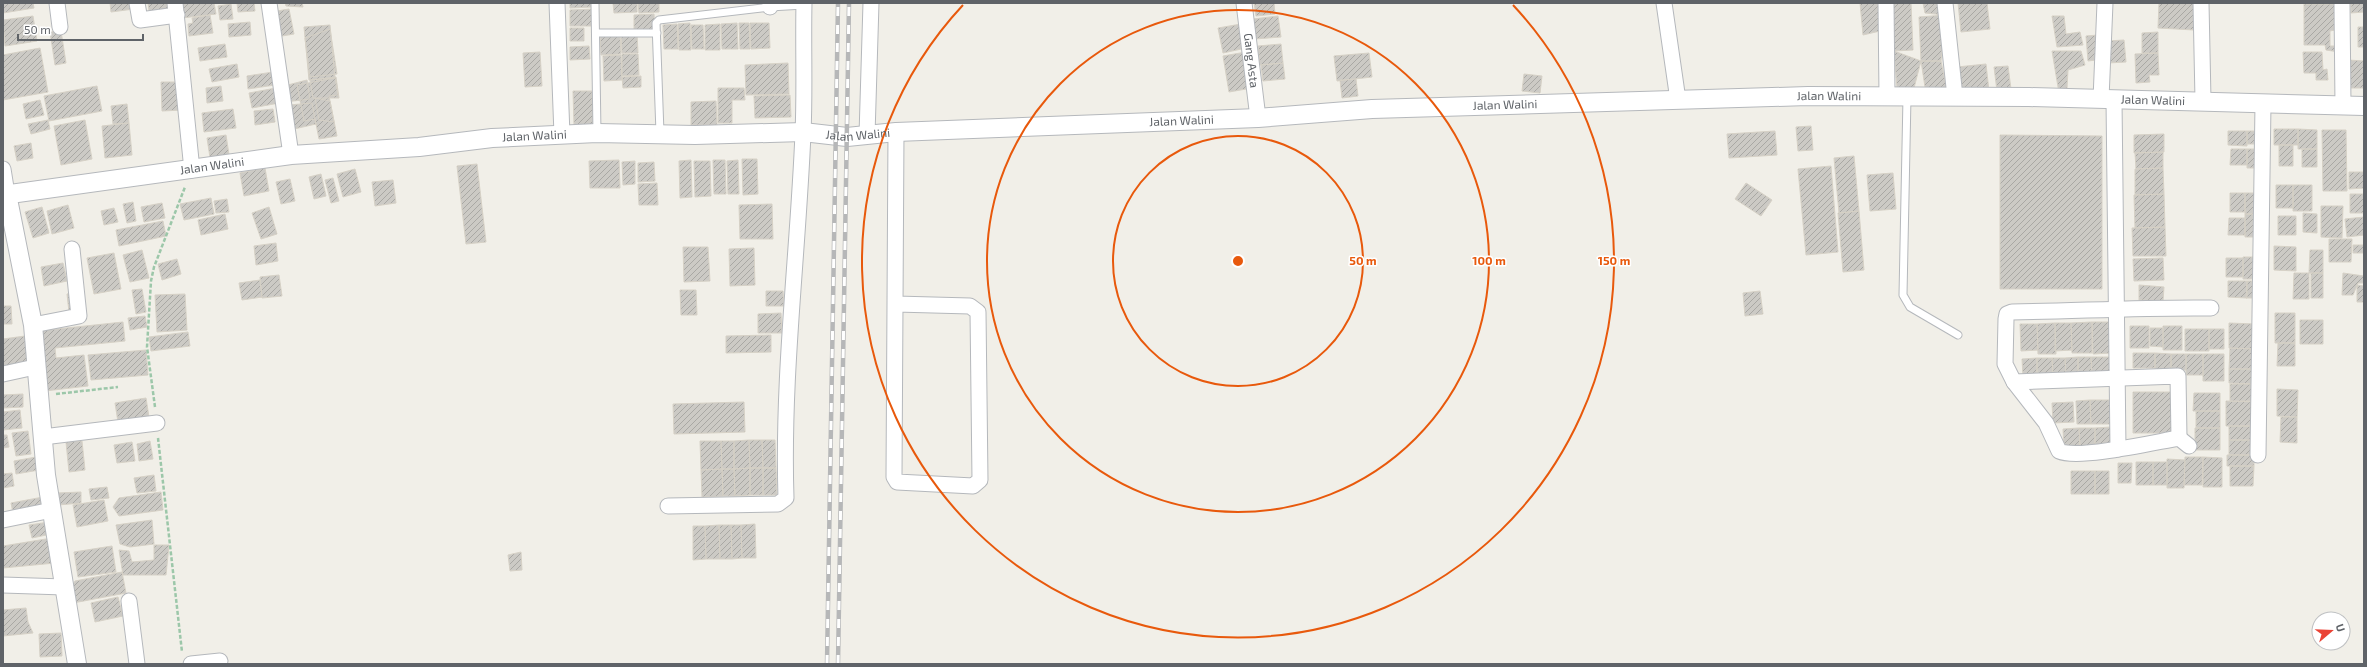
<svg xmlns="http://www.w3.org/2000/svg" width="2367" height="667" font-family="'Exo 2',sans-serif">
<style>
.building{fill:url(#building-hatch);stroke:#d6d1c6}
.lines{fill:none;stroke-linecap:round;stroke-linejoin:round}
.service-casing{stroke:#b5b8bc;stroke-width:9}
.minor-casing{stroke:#b5b8bc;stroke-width:17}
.tertiary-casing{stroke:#b5b8bc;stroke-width:20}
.path{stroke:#9cc7a9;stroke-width:2.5;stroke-dasharray:4 2;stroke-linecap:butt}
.service{stroke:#fff;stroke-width:7}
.minor{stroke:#fff;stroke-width:15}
.tertiary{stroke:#fff;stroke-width:18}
.rail-casing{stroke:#b6b7b8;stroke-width:4.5}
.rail{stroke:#fff;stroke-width:3;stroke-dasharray:9;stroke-linecap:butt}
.ring{fill:none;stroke:#e8590c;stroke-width:2}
.labels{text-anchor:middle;stroke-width:3;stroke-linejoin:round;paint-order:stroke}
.street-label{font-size:12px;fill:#5f6368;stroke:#fff}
.centre{fill:#e8590c;stroke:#fff;stroke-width:2}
.ring-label{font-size:12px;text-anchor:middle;font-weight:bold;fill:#e8590c;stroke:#fff;stroke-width:3;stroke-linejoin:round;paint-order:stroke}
</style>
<defs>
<pattern id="building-hatch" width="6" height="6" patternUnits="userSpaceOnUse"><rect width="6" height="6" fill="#cccac5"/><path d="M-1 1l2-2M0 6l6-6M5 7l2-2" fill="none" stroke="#a9a8a4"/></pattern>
</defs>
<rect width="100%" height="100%" fill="#f1efe8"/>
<path class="building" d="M3 3H33L34 8 3 13Z
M110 3H133L134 9 111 12Z
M148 3H172L174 15 150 18Z
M180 3H214L216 14 182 18Z
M237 3H254L255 11 238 12Z
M285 3H302L303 7 286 6Z
M570 3H592V7L570 8Z
M613 3H637V12L614 13Z
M638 3H659V12L639 13Z
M1254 3H1274L1275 14 1256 16Z
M1860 3H1878L1880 31 1863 35Z
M1893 3H1911L1913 50 1894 51Z
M1923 3H1942L1945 15 1925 13Z
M1958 3H1987L1990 29 1961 32Z
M2159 3H2194V30L2158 28Z
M2351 3H2364V12L2351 13Z
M231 4 233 19 220 20 218 6Z
M2304 4H2335V30L2330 31V46H2337L2339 52 2326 50 2325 45H2304Z
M289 9 294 34 276 37 271 12Z
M594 9V26H570V10Z
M654 14 655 32 634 33V15Z
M210 15 213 33 189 36 188 24 193 23 192 18Z
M1945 15 1941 61H1921L1919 17Z
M33 16 37 41 5 46 3 20Z
M1278 16 1281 37 1255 39 1253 19Z
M2052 16H2064L2066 34 2080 32 2083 45 2057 47Z
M250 22 251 35 229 37 228 24Z
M690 23 691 50H679L678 24Z
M737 23 738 49H722L721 24Z
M739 23H749L750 49H740Z
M750 23H769L770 48 751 49Z
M677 24 678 49H664L663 25Z
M720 24V50H705V25Z
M1241 24 1246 48 1223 53 1218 28Z
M330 25 335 78 309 80 304 27Z
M691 25H703L704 49H692Z
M2358 27H2364V47H2358Z
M570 28H584V41H570Z
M330 29 337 74 310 77 305 38Z
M61 31 66 63 55 65 50 32Z
M2158 32V53H2142V33Z
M637 33 638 53H622L621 34Z
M600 34H620L621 54 601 55Z
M2098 35 2096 60 2088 61 2086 36Z
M2124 40 2126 62 2108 63 2107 41Z
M225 44 227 57 200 61 198 48Z
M1281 44 1283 63 1260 65 1258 46Z
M589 46 590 59 570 60V47Z
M40 48 48 92 3 100V55Z
M1894 51 1921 61 1914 88H1897Z
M2052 51H2081L2085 65 2068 70 2067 88 2059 93Z
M540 52 542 86 525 87 523 53Z
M1246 52 1252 88 1229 92 1223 56Z
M2303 52H2322L2323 70 2327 69 2328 80H2316V73H2304Z
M1369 53 1372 77 1337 81 1334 56Z
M2158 53 2159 75H2149L2150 82 2136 83 2135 54Z
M622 54H638L639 75 622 76Z
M621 55 622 80 604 81 603 56Z
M2348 60 2364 61V88H2347Z
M1921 61H1941L1947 91 1925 87Z
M788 63 789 94 746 95 745 65Z
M1283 63 1285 79 1263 81 1261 65Z
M237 64 239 77 212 82 209 69Z
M1986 64 1989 91 1960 94 1957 67Z
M2008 66 2011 89 1997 91 1994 67Z
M273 72 275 85 248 89 247 76Z
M1524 74 1542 76 1540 93 1522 91Z
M641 76V87L623 88 622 77Z
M336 77 339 98H313L310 80Z
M335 78 338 95 329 96 337 136 319 139 315 119 304 121 297 85Z
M1356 79 1358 96 1342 98 1340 80Z
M307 80 310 99 285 102 284 86Z
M161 82H182L183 110 162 111Z
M97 86 102 111 49 121 44 96Z
M221 86 223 101 207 103 206 88Z
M276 88 279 103 252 108 249 93Z
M718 88H744L745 100H732V123H718Z
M573 91H592L593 125H574Z
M790 95 791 117 755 118 754 96Z
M315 98 330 101 334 122 319 120Z
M40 100 44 115 26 119 23 104Z
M716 101 717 125H691V102Z
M312 103 316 124 294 129 289 105Z
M127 104 129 123 113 124 111 106Z
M233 109 236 128 204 132 202 113Z
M273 109 275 122 255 125 254 111Z
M48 120 50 129 31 134 28 124Z
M85 120 92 159 61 165 54 126Z
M129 123 132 155 105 158 102 126Z
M1811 126 1813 150 1798 151 1796 127Z
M2274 129H2298V145H2274Z
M2298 129 2317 130V149H2298Z
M2322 130H2346L2347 191H2323Z
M1775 131 1777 155 1729 158 1727 134Z
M2228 131H2247V146L2228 145Z
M2247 131H2261V144H2247Z
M2164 134V152L2134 153V135Z
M226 135 230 161 211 164 207 138Z
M2000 135 2102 136V289H2000Z
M31 143 33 158 17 161 14 146Z
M2279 145H2293V166H2279Z
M2231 149H2247V165H2230Z
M2247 149H2260V168H2247Z
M2302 149H2317V167H2302Z
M2163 152V168L2136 169 2135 153Z
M1854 156 1859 211 1839 213 1834 158Z
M742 159H757L758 194 743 195Z
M619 160 620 188H590L589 161Z
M691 160 692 197 680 198 679 161Z
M713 160H725L726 194H714Z
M738 160 739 194H728L727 161Z
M635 161V184L623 185 622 162Z
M694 161H710L711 196 695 197Z
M654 162 655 181 638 182V163Z
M477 164 486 242 466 244 457 166Z
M1831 166 1838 252 1806 255 1798 169Z
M265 168 269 191 244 196 240 173Z
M2163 168 2164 194 2135 195V169Z
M355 169 361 192 343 197 337 174Z
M2349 172H2364V188L2349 189Z
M1893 173 1896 209 1870 211 1867 175Z
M321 174 326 196 314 199 309 177Z
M333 178 339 201 331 203 325 180Z
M290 179 295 201 281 204 276 182Z
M393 180 396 203 375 206 372 182Z
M657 183 658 205H639L638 184Z
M1746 183 1772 200 1761 216 1735 199Z
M2276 185H2293V208H2276Z
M2293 185H2312V211H2293Z
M2230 193H2245V212H2230Z
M2245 193H2257V214H2245Z
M2164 194 2165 227 2135 228 2134 195Z
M2350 194H2364V213H2350Z
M211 198 214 214 184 220 180 204Z
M227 199 229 212 216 213 214 201Z
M133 202 136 221 127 223 123 204Z
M162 203 165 218 144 222 141 207Z
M772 204 773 239H740L739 205Z
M68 205 74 228 52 234 47 211Z
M2321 206H2343L2342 238 2321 237Z
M42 207 49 233 33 238 25 212Z
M269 207 277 234 261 239 252 213Z
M114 208 118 222 104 225 101 211Z
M1859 211 1864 270 1843 272 1838 213Z
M2303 213 2317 214V233L2303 232Z
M225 214 228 229 201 235 198 220Z
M2245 214H2257V237H2245Z
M2278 216H2296V235H2278Z
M2364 217V235L2347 237 2345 219Z
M2229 218H2245V235H2228Z
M163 221 166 236 119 246 116 230Z
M2165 227 2166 256H2133L2132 228Z
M2329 239H2352L2351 262H2329Z
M276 243 278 261 256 265 254 246Z
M2353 245H2364V253H2353Z
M2274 246 2296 247V271L2274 270Z
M683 247H708L710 281 684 282Z
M754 248 755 285 730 286 729 249Z
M142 250 149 278 130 282 123 255Z
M2310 250H2323V273H2309Z
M114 253 121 289 94 294 87 258Z
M2243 257H2257V279H2243Z
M2163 258 2164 280 2134 281 2133 259Z
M2226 258H2243V277H2226Z
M177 259 181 274 162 280 158 264Z
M63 263 67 281 44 286 41 267Z
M2294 273H2309V299H2293Z
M2311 273H2323V298H2311Z
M2343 273 2364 276V283H2358L2353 295H2342Z
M279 275 282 296 262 298 260 277Z
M260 280 262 297 242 300 239 283Z
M2228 281H2247V298L2228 297Z
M2247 281H2257V298H2246Z
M2139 285 2164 287 2163 301 2139 300Z
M2357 285 2364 286V302H2357Z
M142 289 146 312 136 314 132 290Z
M680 290H696L697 315H681Z
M766 291H783L784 306H766Z
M1760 291 1763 314 1745 316 1743 293Z
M76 292 78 311 69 312 67 294Z
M185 294 187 330 157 332 155 295Z
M3 306H11L12 324H3Z
M781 313 782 333H758V314Z
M2275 313H2295V343H2275Z
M145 316 147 327 130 330 128 318Z
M2300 320H2323V344H2300Z
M123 322 125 341 55 348 56 358 84 355 88 386 45 391 38 331Z
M2092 322V353H2072L2071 323Z
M2092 322H2111V353L2093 354Z
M2055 323 2056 354H2038L2037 324Z
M2055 323H2071L2072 350 2055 351Z
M2229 323 2254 324V349L2229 348Z
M2020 324H2037L2038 350 2021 351Z
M2130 326H2149V348H2130Z
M2163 326H2182V350H2163Z
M2150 328H2163V347L2150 346Z
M2185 329H2209V351H2185Z
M2209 329H2224V349H2209Z
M188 332 190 346 151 351 149 337Z
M771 335V352L726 353V336Z
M25 336 29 365 3 369V339Z
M2278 343H2295V366H2277Z
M2230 348 2254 349V369H2229Z
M146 350 148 375 91 380 88 355Z
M2133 353H2155V368H2133Z
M2155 353 2171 354V371H2155Z
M2171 354H2186V370H2171Z
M2186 354H2203V375H2186Z
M2203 354H2224V381H2203Z
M2078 357V376H2066L2065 358Z
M2078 357H2091L2092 377H2078Z
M2091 357H2111V375H2092Z
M2037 358V377H2023L2022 359Z
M2037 358H2052L2053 377H2037Z
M2052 358H2065L2066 377H2053Z
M2229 369H2254L2253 384 2229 383Z
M2230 384H2253V401H2230Z
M2277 389 2298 390 2297 417 2277 416Z
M2133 392H2173L2172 433H2133Z
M2194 393H2220V411H2193Z
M23 394V407L3 408V395Z
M146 398 149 417 118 422 115 403Z
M2090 400 2091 424H2077L2076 401Z
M2090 400H2112V424H2091Z
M2226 401 2256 402V426H2226Z
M744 402 745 432 674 434 673 404Z
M2073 402 2074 422 2053 423 2052 403Z
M20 410 22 428 3 430V412Z
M2196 411H2220V428H2196Z
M2281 417H2297V443L2280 442Z
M2229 426H2254V440H2229Z
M2111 427 2112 449 2095 450V428Z
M2079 428 2080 447H2064L2063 429Z
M2079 428H2095V447H2080Z
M2195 428H2220V450H2195Z
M28 431 31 454 16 456 12 433Z
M3 435H7L9 447 3 448Z
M749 440H762L763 468H750Z
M749 440 750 468 734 469V441Z
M762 440H775L776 468H763Z
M2229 440H2254V455H2229Z
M82 441 85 470 69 472 66 442Z
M150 441 153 459 139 461 137 444Z
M700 441H721L722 469 701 470Z
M721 441H734V469H722Z
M132 442 135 461 117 463 114 445Z
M2227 455H2254V466H2227Z
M36 457 39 470 16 474 14 461Z
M2185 457H2203L2202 485H2184Z
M2203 457 2222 458V487H2203Z
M2167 459 2185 460 2184 488H2167Z
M2136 462H2153V485H2136Z
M2153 462H2167V485H2153Z
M2118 463H2132L2131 483H2118Z
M2230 466H2254L2253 486H2230Z
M750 468H763V495H750Z
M750 468V495L735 496 734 469Z
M763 468H776L777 495H763Z
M722 469H734L735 496H723Z
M722 469 723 496 702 497 701 470Z
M2071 471H2095V494H2071Z
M2095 471H2109V494H2095Z
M12 473 14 486 3 488V474Z
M154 475 156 491 137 493 134 478Z
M107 487 109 498 91 500 89 489Z
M81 492V503L58 505 57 493Z
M161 492 163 510 119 516 113 507 119 498Z
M43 497 46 511 14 518 11 503Z
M104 500 108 521 77 527 73 505Z
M152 520 154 544 130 547 120 544 116 525Z
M49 522 51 534 32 538 29 525Z
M755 524 756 558H742L741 525Z
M719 525H731L732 559H720Z
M719 525 720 559H706L705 526Z
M731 525H741L742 558 732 559Z
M693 526H705L706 559 693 560Z
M52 538 55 563 3 568V546Z
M154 545H169L166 575H123L119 550 129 551 132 562 154 560Z
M112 546 116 572 78 577 74 552Z
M521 552 522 570 510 571 508 555Z
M122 572 126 593 73 603 70 590 75 581Z
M118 597 123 616 95 622 91 603Z
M26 608 28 622 33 633 3 636V610Z
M61 633 62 656 40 657 39 634Z"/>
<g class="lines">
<defs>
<path id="service" d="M595 3 597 133
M596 33H657
M1907 97 1903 295 1910 307 1958 335
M660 133 656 23 659 20 770 7 804 5"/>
<g id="minor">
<path d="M57 3 60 27"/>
<path d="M137 3 140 20 177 15"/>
<path d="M175 3 192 170"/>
<path d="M269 3 291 155"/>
<path d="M557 3 562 135"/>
<path id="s1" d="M1244 3 1258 118"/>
<path d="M1664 3 1678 100"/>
<path d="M1886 3 1887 95"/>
<path d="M1945 3 1955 97"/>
<path d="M2201 3 2203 100"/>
<path d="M2342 3 2343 106"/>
<path d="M770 7V3"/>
<path d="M2101 99 2105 3"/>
<path d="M2114 100 2118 449"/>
<path d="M867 135 871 3"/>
<path d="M3 169 7 194"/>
<path d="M896 304 970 306 978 312 980 480 973 486 897 482 894 477 896 132"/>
<path d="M33 325 79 316 72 249"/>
<path d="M3 374 35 367"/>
<path d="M2014 382 2178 376 2179 438"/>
<path d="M43 437 157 423"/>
<path d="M2189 446 2179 438C2155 442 2078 460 2059 451L2046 423 2014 382 2005 364 2006 319 2007 314 2012 312C2079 311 2144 307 2211 308"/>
<path d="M2258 455 2263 104"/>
<path d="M668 506 778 504 786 498C782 376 798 255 803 133 805 90 803 46 804 3"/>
<path d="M3 520 52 510"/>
<path d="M3 585 64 587"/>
<path d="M129 601 137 664"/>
<path d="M191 664 220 661"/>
</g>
<g id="tertiary">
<path d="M7 194 33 325 46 475 77 664"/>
<path id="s2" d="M3 195 291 155 419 147 492 138 597 133 695 135 803 132 847 137 896 132 1258 118 1372 109 1808 96 2029 97 2364 106"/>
</g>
</defs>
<use href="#service" class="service-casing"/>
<use href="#minor" class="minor-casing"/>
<use href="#tertiary" class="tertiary-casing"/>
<path class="path" d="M56 394 118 387
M155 407 147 347 151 281 154 267 185 187
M158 438 182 652"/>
<use href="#service" class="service"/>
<use href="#minor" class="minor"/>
<use href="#tertiary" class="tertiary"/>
<defs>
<path id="rail" d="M827 664 838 3
M838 664 849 3"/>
</defs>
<use href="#rail" class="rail-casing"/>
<use href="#rail" class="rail"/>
</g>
<g class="ring">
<circle cx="1238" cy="261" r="125"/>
<circle cx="1238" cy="261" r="251"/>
<path d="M1513 5A376 376 0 1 1 963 5"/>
</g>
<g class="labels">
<g class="street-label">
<text dy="4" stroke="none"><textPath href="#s1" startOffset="58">Gang Asta</textPath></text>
<text dy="4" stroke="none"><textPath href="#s2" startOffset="1831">Jalan Walini</textPath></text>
<text dy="4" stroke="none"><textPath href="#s2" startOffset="2155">Jalan Walini</textPath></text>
<text dy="4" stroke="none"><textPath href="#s2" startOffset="1507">Jalan Walini</textPath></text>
<text dy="4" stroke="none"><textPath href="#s2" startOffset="1183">Jalan Walini</textPath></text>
<text dy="4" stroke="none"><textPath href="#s2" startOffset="859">Jalan Walini</textPath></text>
<text dy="4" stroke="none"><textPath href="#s2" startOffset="535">Jalan Walini</textPath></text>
<text dy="4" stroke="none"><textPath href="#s2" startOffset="211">Jalan Walini</textPath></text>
</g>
</g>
<circle cx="1238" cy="261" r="6" class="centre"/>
<g class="ring-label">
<text x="1363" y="265">50 m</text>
<text x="1489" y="265">100 m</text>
<text x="1614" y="265">150 m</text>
</g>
<rect width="2367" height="667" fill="none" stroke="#5f6368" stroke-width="8"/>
<g transform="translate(2331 631) rotate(71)"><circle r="19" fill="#ffffff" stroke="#bfc1c3"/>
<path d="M0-3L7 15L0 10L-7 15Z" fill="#ea4335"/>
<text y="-6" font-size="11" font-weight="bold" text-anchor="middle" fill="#5f6368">U</text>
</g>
<path d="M18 34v6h125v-6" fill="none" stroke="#5f6368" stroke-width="2"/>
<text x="24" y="34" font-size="12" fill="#5f6368" stroke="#ffffff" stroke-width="3" paint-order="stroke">50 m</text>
</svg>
